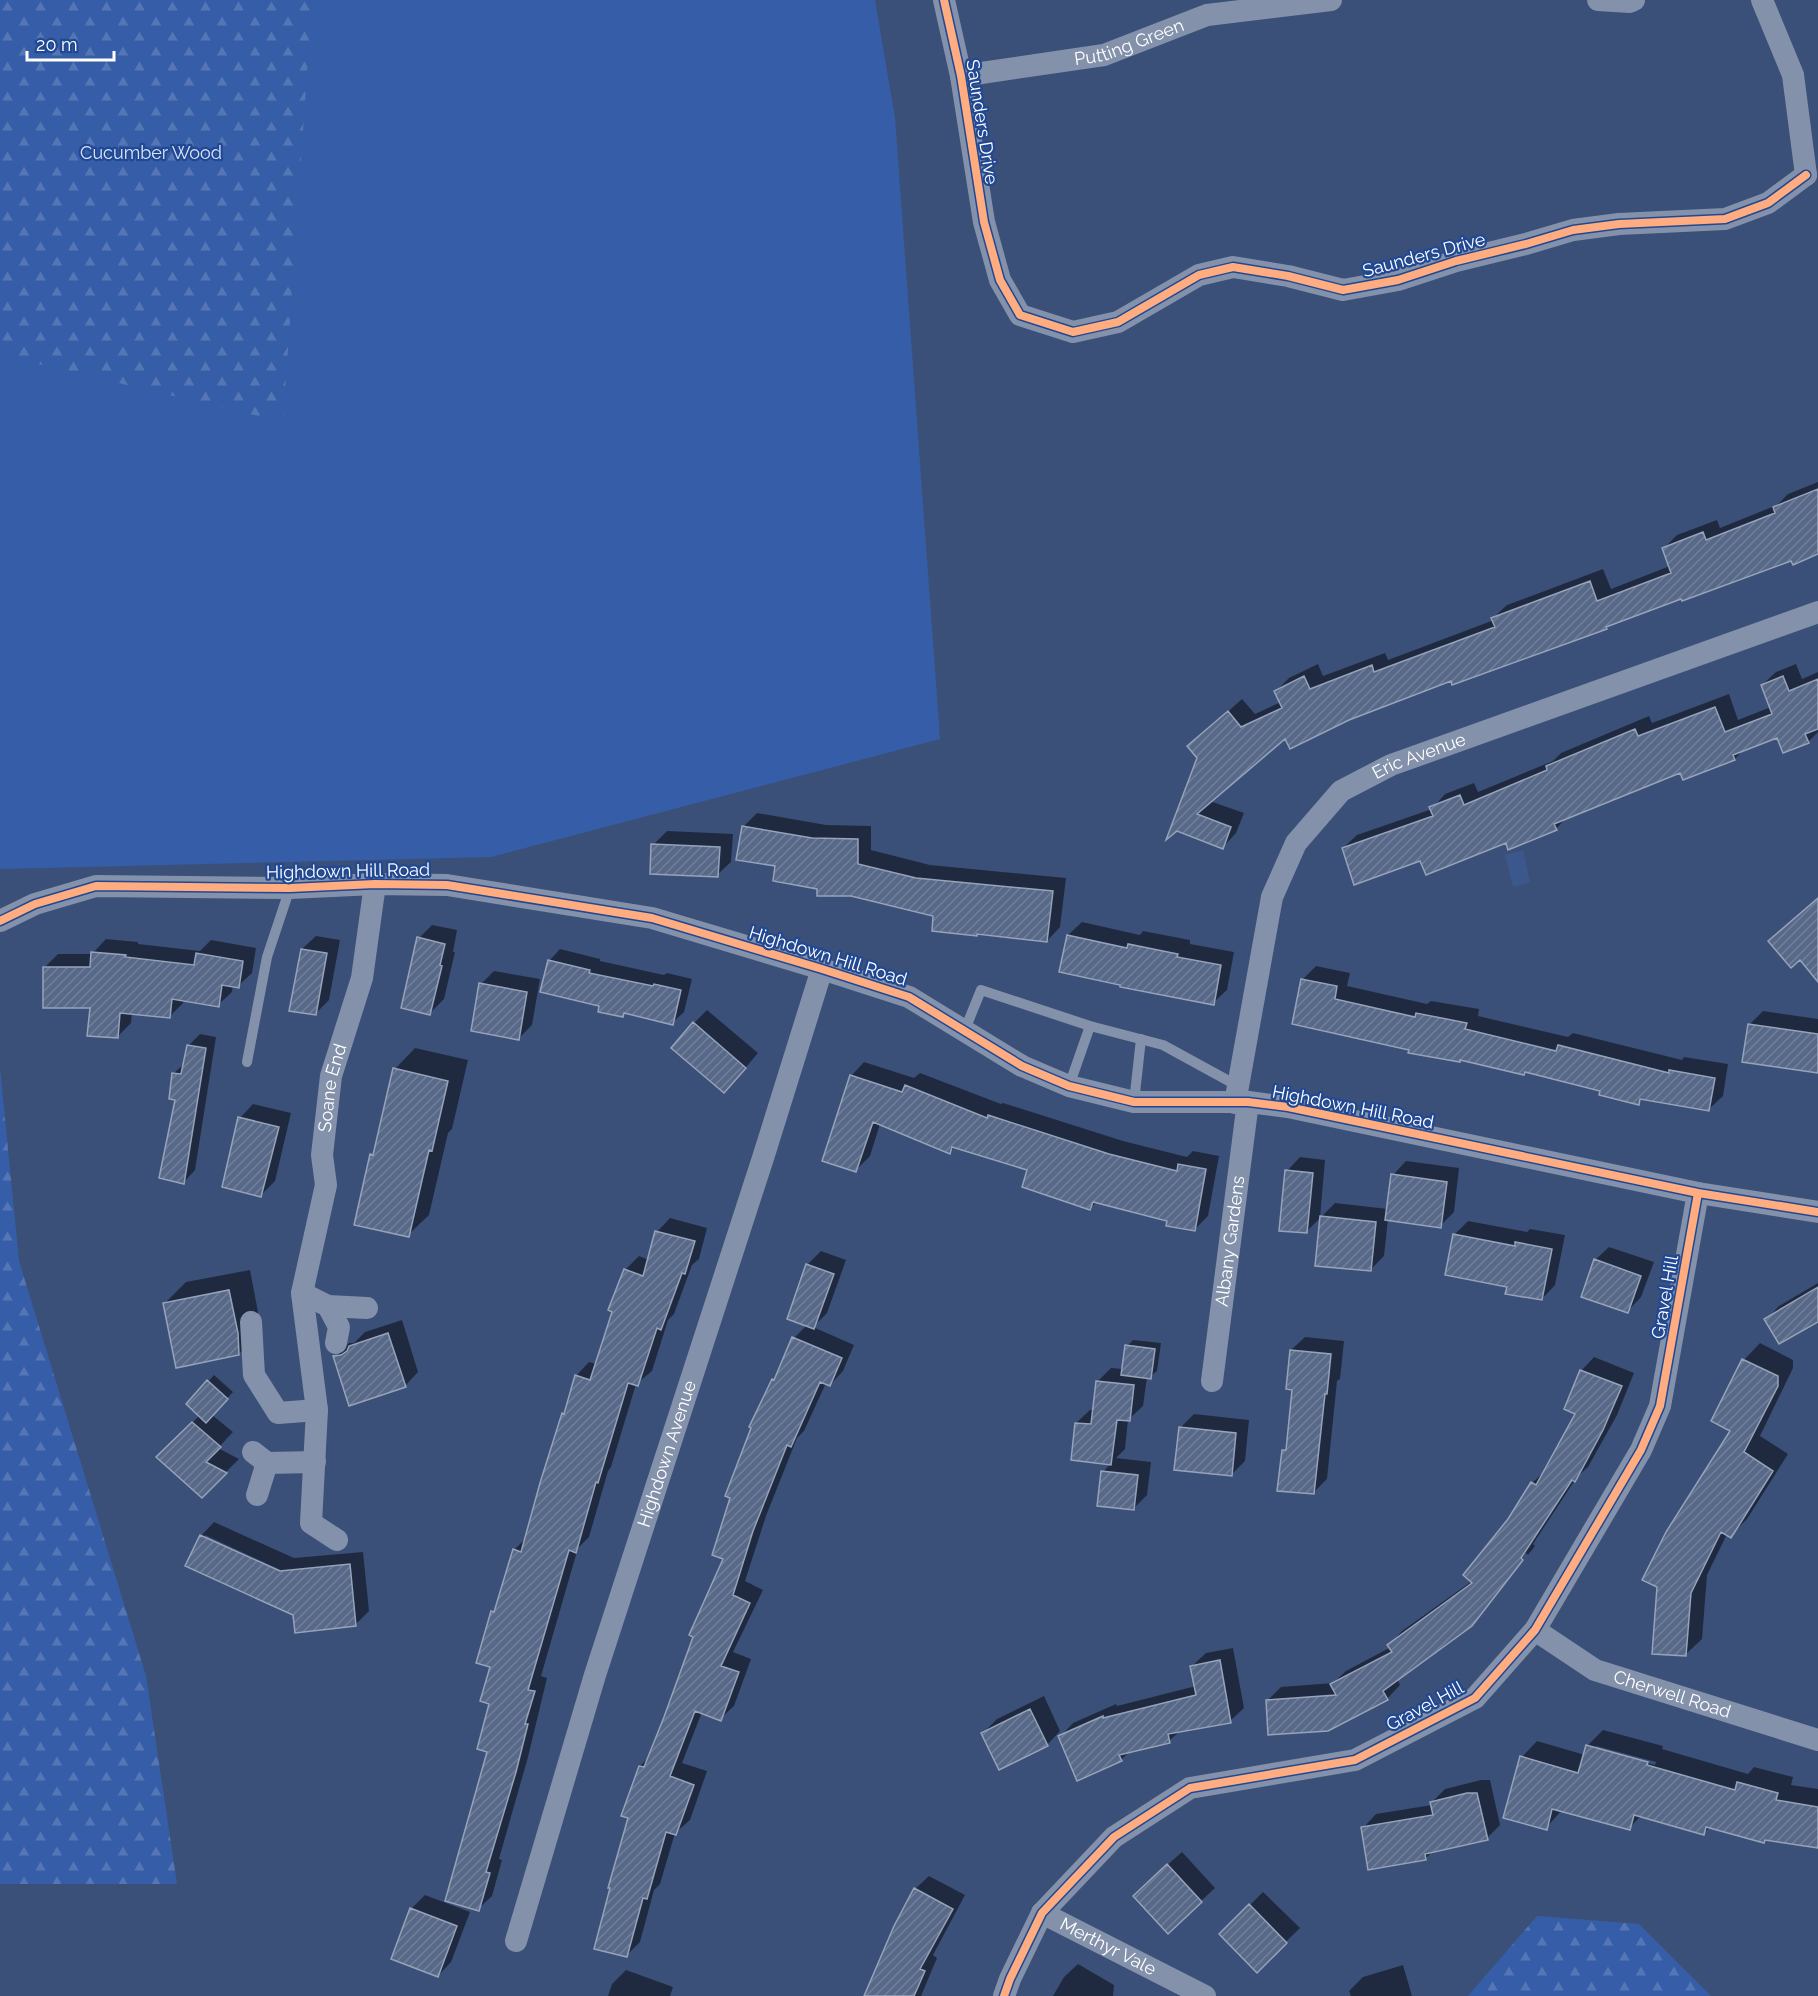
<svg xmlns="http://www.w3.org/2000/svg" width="1818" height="1996" font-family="Raleway,sans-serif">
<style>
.green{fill:#365ea8}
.forest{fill:url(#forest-firs)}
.water{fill:#3c578c}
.shadow{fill:#0007;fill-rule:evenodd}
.building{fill:url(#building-hatch);stroke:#97a3b9;stroke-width:1.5}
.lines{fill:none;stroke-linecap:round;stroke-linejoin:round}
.service{stroke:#8391ab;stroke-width:10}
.minor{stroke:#8391ab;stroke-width:22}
.cycleway-casing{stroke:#214892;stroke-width:11}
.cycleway{stroke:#ffac80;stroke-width:8}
.labels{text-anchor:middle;stroke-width:4.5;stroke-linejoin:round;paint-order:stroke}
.street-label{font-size:18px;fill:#fff;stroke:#214892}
.park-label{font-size:18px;fill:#d8e4fa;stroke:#214892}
</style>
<defs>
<pattern id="forest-firs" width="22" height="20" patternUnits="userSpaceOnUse" patternTransform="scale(1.5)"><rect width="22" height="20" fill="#365ea8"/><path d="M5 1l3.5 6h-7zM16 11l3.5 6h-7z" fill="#5476b5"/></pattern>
<pattern id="building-hatch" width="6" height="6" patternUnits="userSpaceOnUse" patternTransform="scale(1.5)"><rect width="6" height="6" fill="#576888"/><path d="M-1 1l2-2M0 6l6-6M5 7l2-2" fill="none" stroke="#707f9a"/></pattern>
</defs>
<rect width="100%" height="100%" fill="#3b5078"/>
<path class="green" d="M0 0H875L895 118 940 739 491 857 0 869Z"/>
<path class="forest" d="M0 0H312L283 422 0 355Z
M0 1068 19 1261 146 1676 177 1884H0Z
M1537 1916 1639 1924 1711 1996H1468Z"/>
<path class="water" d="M1523 850 1530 882 1513 887 1505 855Z"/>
<path class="shadow" d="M1818 482V553L1792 559 1682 597 1285 737 1210 801 1244 813 1236 833 1223 847 1176 829 1199 758 1189 746 1242 699 1255 714 1281 702 1276 691 1289 678 1318 664 1323 676 1385 653 1388 660 1494 620 1493 618 1507 605 1603 569 1611 589 1670 566 1663 549 1677 535 1717 520 1720 528 1777 505 1788 494Z
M1796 664 1802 679 1818 672V732L1808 742 1778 736 1745 748 1735 759 1684 778 1681 771 1568 816 1556 829 1507 841 1421 859 1343 848 1357 835 1432 809 1445 794 1474 783 1478 792 1553 761 1561 753 1649 716 1652 723 1729 694 1738 720 1771 707 1762 685 1776 672Z
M757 813 826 825 871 826V850L930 865 1066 878 1060 927 1047 941 818 888 777 865 743 827Z
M667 831 733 834 731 862 717 875 653 845Z
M1082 922 1140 935 1143 931 1190 940V944L1234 952 1227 990 1213 1003 1122 984 1068 935Z
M432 925 457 930 453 952H455L444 999 430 1013 419 938Z
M316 936 340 940 329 1000 315 1014 302 949Z
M106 939 138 942V944L200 951 211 940 256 948 252 973 238 986 233 985 232 992 218 1005 184 999 183 1003 170 1016 132 1012 131 1023 117 1037 92 1007 44 968 58 954H92Z
M560 949 600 959V961L664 975 667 973 692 979 684 1012 672 1023 626 1012 622 1016 601 1005 549 961Z
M1316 966 1350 973 1347 986 1427 1004 1431 1001 1479 1009 1478 1016 1568 1037 1573 1033 1682 1060 1684 1057 1728 1064 1723 1096 1709 1109 1643 1098 1638 1103 1601 1090 1526 1071 1523 1074 1411 1048 1303 979Z
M494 971 540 979 532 1025 518 1039 481 984Z
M707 1010 758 1053 737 1078 694 1023Z
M1763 1011 1818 1019V1071L1749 1025Z
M200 1034 216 1037 195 1170 184 1182 174 1073 185 1063 188 1046Z
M415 1048 468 1060 452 1129 448 1133 429 1215 408 1235 371 1155 376 1150 395 1069Z
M864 1062 914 1078 920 1073 1001 1104 1003 1103 1123 1141 1187 1157 1193 1151 1219 1156 1208 1216 1195 1229 1169 1220 1097 1202 1090 1208 1029 1169 956 1146 950 1152 880 1124 870 1156 856 1170 851 1076Z
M253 1104 291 1113 275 1181 261 1195 240 1118Z
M1300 1157 1325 1160 1320 1218 1306 1232 1287 1171Z
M1406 1161 1459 1168 1454 1212 1440 1226 1388 1219 1384 1256 1370 1270 1321 1217 1335 1203 1388 1209 1393 1175Z
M670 1218 707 1228 699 1259 692 1265 674 1314 668 1320 652 1371 636 1384 611 1467 608 1471 589 1537 578 1548 541 1676 547 1678 528 1757 499 1859 502 1860 492 1896 478 1909 489 1751 493 1612 497 1607 514 1550 526 1538 576 1376 589 1362 596 1364 625 1270 639 1256 649 1260 657 1232Z
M1468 1221 1527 1232 1530 1229 1565 1235 1555 1285 1542 1299 1508 1286 1454 1235Z
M1609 1247 1654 1262 1641 1297 1628 1311 1595 1260Z
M821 1251 846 1260 827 1313 813 1327 854 1345 843 1371 830 1385 826 1383 804 1431 797 1438 766 1516 745 1581 763 1590 733 1652 751 1659 734 1706 720 1719 702 1712 682 1763 707 1771 690 1820 675 1833 660 1884 654 1890 640 1942 626 1956 630 1817 640 1766 649 1757 726 1558 773 1380 778 1375 794 1338 807 1325V1265Z
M250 1270 258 1312 259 1333 239 1354 165 1303 186 1282Z
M1818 1283V1321L1766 1320 1779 1306Z
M402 1320 418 1372 405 1386 335 1357 349 1343H354L365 1332Z
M1305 1337 1344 1341 1340 1379 1337 1381 1327 1479 1313 1493 1283 1451 1288 1446 1294 1389 1291 1350Z
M1133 1340 1161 1343 1157 1371 1150 1377H1147L1143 1406 1128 1420 1125 1449 1116 1458 1151 1462 1147 1495 1133 1509 1103 1472 1111 1463 1072 1459 1076 1423 1090 1410H1094L1097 1382 1111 1368 1123 1369 1127 1346Z
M1760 1343 1793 1360V1368L1760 1436 1788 1454 1747 1519 1730 1536 1727 1534 1707 1575 1702 1639 1685 1655 1659 1587 1733 1430 1713 1420 1744 1360Z
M1594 1357 1634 1373 1617 1415 1588 1467 1577 1477 1533 1544 1535 1546 1528 1555 1526 1553 1474 1621 1397 1678 1400 1685 1387 1699 1267 1701 1281 1687 1333 1683 1346 1671 1391 1647 1389 1645 1402 1631 1472 1581 1532 1483 1546 1470 1577 1413 1581 1371Z
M214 1375 233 1392 212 1415 233 1432 218 1448 239 1459 202 1496 158 1457 200 1415 188 1404Z
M1194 1414 1249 1420 1245 1461 1232 1474 1180 1428Z
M214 1522 294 1558 363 1552 369 1611 355 1625 295 1614 201 1536ZM205 1535 287 1573 286 1576 205 1539Z
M1233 1648 1244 1708 1230 1721 1180 1731 1169 1741 1130 1751 1121 1760 1060 1737 1073 1723 1116 1704 1117 1706 1196 1686 1192 1666 1206 1653Z
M1044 1696 1060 1731 1047 1745 983 1733 997 1719Z
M1603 1730 1663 1746 1662 1749 1748 1774 1754 1767 1793 1777 1791 1785 1818 1789V1847L1767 1838 1764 1841 1710 1827 1704 1833 1642 1815 1629 1828 1562 1810 1546 1828 1522 1757 1537 1741 1585 1755 1587 1746ZM1596 1746 1656 1762 1655 1765 1596 1749Z
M1481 1780H1490L1500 1825 1487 1838 1433 1851 1425 1859 1363 1828 1376 1814 1432 1805V1802L1445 1789Z
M1182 1852 1215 1888 1201 1901 1148 1882Z
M929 1876 965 1895 933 1955 937 1958 921 1996H865L915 1889Z
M1263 1892 1300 1928 1257 1970 1221 1934Z
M425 1895 470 1912 451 1962 438 1976 411 1909Z
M1078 1964 1114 1985 1113 1996H1053L1064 1977Z
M1403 1965 1412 1996H1351L1349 1991 1363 1977Z
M626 1970 673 1987 670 1996H608L612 1984Z"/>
<path class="building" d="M1818 489V554L1793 565 1791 561 1682 601 1681 599 1606 627 1607 629 1452 685 1451 681 1349 720 1290 749 1285 739 1197 814 1231 827 1223 849 1177 831 1166 840 1197 758 1187 746 1228 711 1241 727 1282 708 1274 691 1304 676 1310 689 1372 665 1374 672 1495 627 1491 618 1590 581 1597 601 1671 573 1662 548 1703 532 1706 540 1775 513 1773 507Z
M1783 676 1789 691 1818 679V729L1805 734 1809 743 1783 753 1777 738 1733 755 1735 760 1683 780 1680 773 1554 824 1557 830 1508 850 1506 843 1426 875 1420 861 1354 885 1342 848 1433 816 1429 807 1460 795 1464 805 1547 770 1546 766 1635 729 1638 736 1715 707 1725 732 1772 714 1761 685Z
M742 826 812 838 858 839V864L916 878 1053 891 1047 942 977 934V936L932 931 933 916 851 896H817V889L773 881 775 866 736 860Z
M651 844 720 847 718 877 650 874Z
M1818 898V982L1800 960 1791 968 1768 941Z
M1067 935 1127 948 1128 944 1178 954 1177 957 1221 965 1214 1005 1120 987V985L1059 972Z
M417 937 445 944 440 965 442 966 430 1015 401 1008Z
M301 949 327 953 316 1015 289 1011Z
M91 952 126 955 125 957 194 965 196 953 243 961 239 988 222 985 219 1007 172 999 170 1018 120 1013 118 1038 87 1036 90 1008H43V967H90Z
M548 960 590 970 589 973 653 986 654 984 681 990 673 1025 624 1013 623 1017 598 1012 599 1006 540 992Z
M1301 979 1337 986 1335 999 1415 1017 1416 1013 1467 1023 1465 1029 1556 1051 1558 1045 1669 1073V1070L1715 1078 1709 1111 1640 1099 1639 1105 1599 1095 1600 1091 1525 1072 1524 1075 1460 1060V1062L1408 1053 1409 1050 1292 1024Z
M479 983 527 992 519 1040 471 1031Z
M693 1022 746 1068 724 1093 671 1048Z
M1748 1024 1818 1034V1073L1742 1062Z
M187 1045 206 1048 184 1184 159 1178 175 1100 169 1099 172 1073 181 1074Z
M393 1068 448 1081 432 1151 429 1150 409 1237 354 1225 370 1154 373 1155Z
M850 1075 902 1092 905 1085 987 1118 988 1115 1109 1154 1177 1171 1178 1164 1206 1169 1195 1231 1166 1226 1167 1221 1093 1202 1090 1210 1022 1187 1027 1170 952 1147 950 1154 873 1122 856 1172 822 1161Z
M238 1117 279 1127 261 1197 222 1187Z
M1285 1170 1313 1173 1307 1233 1279 1231Z
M1391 1174 1447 1182 1441 1228 1385 1220Z
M1320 1216 1376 1222 1371 1271 1315 1266Z
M655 1231 695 1241 685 1274 682 1273 661 1330 657 1328 638 1386 628 1383 598 1483 596 1482 576 1553 569 1550 528 1690 535 1691 525 1724H528L516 1772 486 1872 490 1873 479 1911 445 1901 487 1752 477 1749 489 1704 480 1701 490 1667 476 1663 491 1611 494 1612 513 1549 521 1552 540 1483 562 1413 564 1414 575 1375 590 1380 612 1312 608 1310 624 1269 643 1276Z
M1453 1234 1515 1246V1242L1552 1249 1542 1300 1505 1294 1507 1287 1445 1275Z
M1594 1259 1641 1276 1628 1313 1581 1297Z
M806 1264 834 1274 814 1329 787 1319Z
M1818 1287V1322L1779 1344 1764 1319Z
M229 1290 238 1333 239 1355 176 1368 163 1303Z
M388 1333 406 1387 349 1406 333 1356 341 1355 347 1351 349 1346Z
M792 1337 842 1358 830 1386 820 1382 791 1447 787 1445 753 1531 733 1595 750 1603 721 1666 739 1672 721 1721 695 1711 670 1776 694 1785 676 1835 666 1832 647 1899 643 1898 627 1957 594 1949 610 1888H608L628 1818 621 1816 639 1766 644 1767 664 1717 693 1637 689 1635 723 1559 712 1555 730 1498 725 1496 751 1428 749 1427 772 1379 774 1380Z
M1125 1345 1155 1349 1151 1379 1121 1375Z
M1290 1350 1331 1354 1327 1394H1325L1314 1494 1277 1491 1282 1450H1286L1292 1390 1286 1389Z
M1742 1359 1778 1376V1386L1744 1452 1773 1471 1731 1538 1721 1532 1691 1593 1686 1656 1652 1654 1657 1587 1642 1580 1666 1532 1730 1431 1711 1421Z
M1580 1370 1622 1386 1603 1430 1575 1482 1572 1480 1521 1558 1523 1560 1472 1626 1383 1691 1388 1700 1328 1731 1268 1735 1266 1700 1336 1695 1330 1684 1392 1652 1387 1645 1472 1583 1463 1575 1508 1519 1531 1482 1536 1485 1575 1414 1564 1409Z
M207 1380 228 1399 206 1423 186 1404Z
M1096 1381 1134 1385 1130 1421 1117 1420 1111 1465 1071 1460 1075 1423 1091 1424Z
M192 1422 221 1447 206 1462 227 1473 202 1498 156 1457Z
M1179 1427 1236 1433 1232 1476 1174 1470Z
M1101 1471 1138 1475 1134 1510 1097 1506Z
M200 1535 280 1571 350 1564 356 1626 295 1633 293 1615 185 1566Z
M1220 1660 1231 1723 1168 1734 1170 1743 1119 1755 1122 1761 1077 1781 1058 1736 1103 1716V1718L1196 1695 1190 1666Z
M1030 1709 1048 1746 999 1770 981 1733Z
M1586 1745 1648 1762 1647 1765 1735 1790 1737 1782 1778 1793 1776 1800 1818 1807V1848L1765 1840 1764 1843 1706 1827 1704 1835 1634 1815 1630 1830 1552 1809 1547 1830 1503 1818 1520 1756 1578 1773Z
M1467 1793H1477L1488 1840 1425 1854 1426 1860 1368 1870 1361 1827 1433 1815 1430 1802Z
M1167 1864 1202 1902 1168 1934 1133 1896Z
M914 1888 953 1909 920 1969 925 1971 914 1996H864L894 1926Z
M1249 1904 1287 1943 1257 1973 1219 1934Z
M410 1908 457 1926 438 1977 391 1959Z"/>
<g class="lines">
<path class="service" d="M964 1032 981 990 1090 1026 1163 1045 1238 1086
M247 1062 267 957 290 888
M1069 1086 1090 1026
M1134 1102 1141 1039"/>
<g class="minor">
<path d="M944 0 961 76 984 222 1000 280 1020 315 1073 332 1118 322 1199 275 1233 267 1288 276 1343 290 1398 280 1456 261 1526 244 1573 230 1619 224 1725 219 1768 203 1806 175"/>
<path d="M1598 0 1630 2 1634 0"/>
<path d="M1762 0 1793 75 1806 175"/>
<path id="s1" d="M961 76 1104 55 1207 15 1331 0"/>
<path d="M0 921 35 904 96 886 290 888 375 884 447 885 652 918 822 969 909 997 1022 1066 1069 1086 1134 1102H1248L1288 1107 1698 1193 1818 1212"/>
<path id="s2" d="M1235 1103 1272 897 1296 843 1341 791 1391 765 1818 612"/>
<path d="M302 1293 328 1306 367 1308"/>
<path d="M328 1306 339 1327 336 1343"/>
<path d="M251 1322 254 1375 278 1413 317 1410"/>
<path id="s3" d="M1212 1381 1248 1102"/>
<path d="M253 1452 267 1463 315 1462"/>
<path d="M257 1495 267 1463"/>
<path id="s4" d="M337 1540 311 1523 317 1410 302 1293 326 1185 322 1155 331 1076 362 978 375 884"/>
<path id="s5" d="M1535 1630 1595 1670 1818 1740"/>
<path id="s6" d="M1042 1913 1205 1996"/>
<path id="s7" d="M516 1941 595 1675 763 1158 822 969"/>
<path d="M1004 1996 1010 1979 1042 1913 1114 1837 1190 1788 1355 1760 1475 1698 1535 1630 1641 1450 1660 1406 1698 1193"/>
</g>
<defs>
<path id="cycleway" d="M944 0 961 76 984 222 1000 280 1020 315 1073 332 1118 322 1199 275 1233 267 1288 276 1343 290 1398 280 1456 261 1526 244 1573 230 1619 224 1725 219 1768 203 1806 175
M0 921 35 904 96 886 290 888 375 884 447 885 652 918 822 969 909 997 1022 1066 1069 1086 1134 1102H1248L1288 1107 1698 1193 1818 1212
M1004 1996 1010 1979 1042 1913 1114 1837 1190 1788 1355 1760 1475 1698 1535 1630 1641 1450 1660 1406 1698 1193"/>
</defs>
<use href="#cycleway" class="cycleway-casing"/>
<use href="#cycleway" class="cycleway"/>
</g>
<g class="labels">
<g class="street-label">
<text dy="6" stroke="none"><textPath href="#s1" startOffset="172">Putting Green</textPath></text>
<text transform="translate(982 122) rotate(81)" y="6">Saunders Drive</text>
<text transform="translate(1424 255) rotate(-15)" y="6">Saunders Drive</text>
<text dy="6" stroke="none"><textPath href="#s2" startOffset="423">Eric Avenue</textPath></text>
<text transform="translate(348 871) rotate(-1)" y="6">Highdown Hill Road</text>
<text transform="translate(828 956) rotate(17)" y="6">Highdown Hill Road</text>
<text dy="6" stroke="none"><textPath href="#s4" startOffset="471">Soane End</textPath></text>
<text transform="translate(1353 1107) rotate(11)" y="6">Highdown Hill Road</text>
<text dy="6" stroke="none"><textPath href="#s3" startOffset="141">Albany Gardens</textPath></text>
<text transform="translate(1665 1297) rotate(-80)" y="6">Gravel Hill</text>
<text dy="6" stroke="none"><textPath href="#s7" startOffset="510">Highdown Avenue</textPath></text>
<text dy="6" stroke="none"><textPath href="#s5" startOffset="153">Cherwell Road</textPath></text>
<text transform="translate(1425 1706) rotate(-28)" y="6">Gravel Hill</text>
<text dy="6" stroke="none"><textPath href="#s6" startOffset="74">Merthyr Vale</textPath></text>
</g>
<g class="park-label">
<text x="151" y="159">Cucumber Wood</text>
</g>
</g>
<path d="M27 51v9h87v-9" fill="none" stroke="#ffffff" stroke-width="3"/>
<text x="36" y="51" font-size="18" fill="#ffffff" stroke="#214892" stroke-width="4.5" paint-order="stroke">20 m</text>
</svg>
